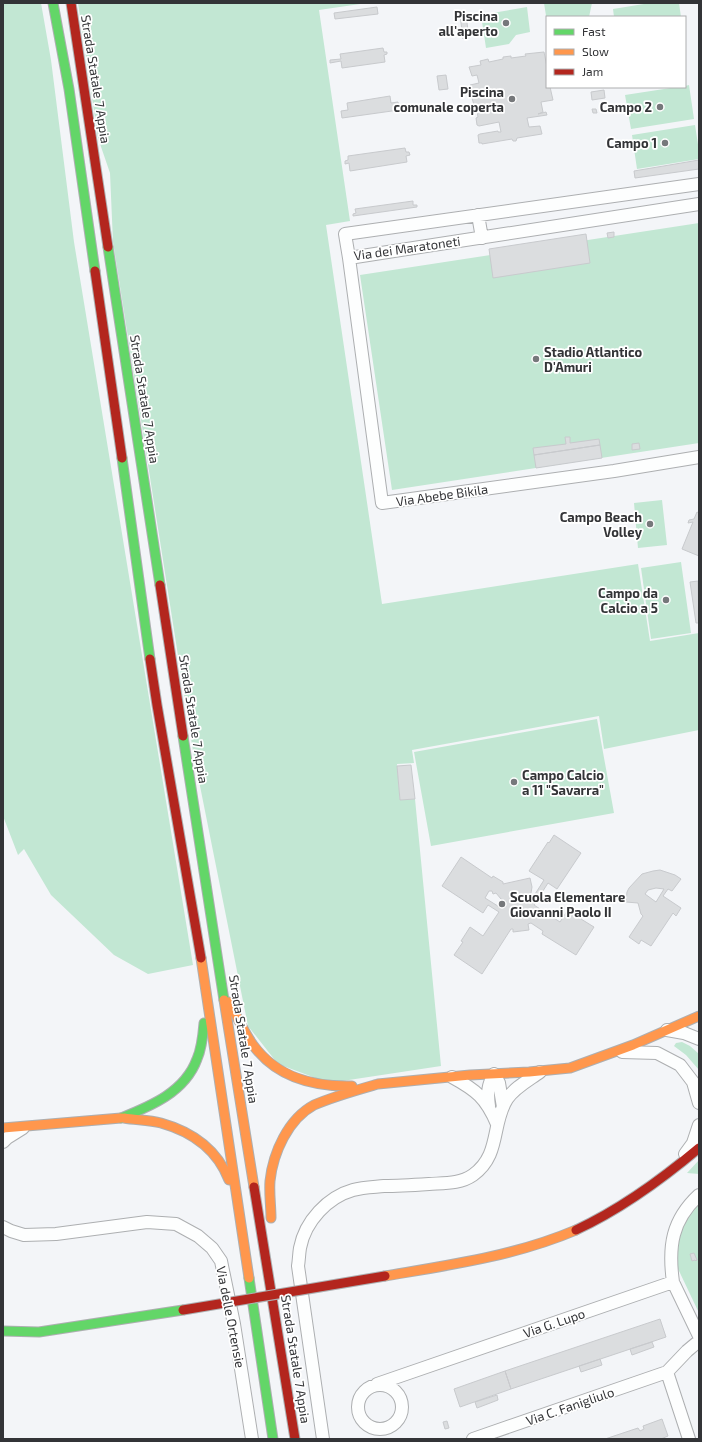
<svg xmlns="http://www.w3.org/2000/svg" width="702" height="1442" font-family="'Exo 2',sans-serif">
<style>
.green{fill:#c2e7d3}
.building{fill:#dbdddf;stroke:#c8cacd;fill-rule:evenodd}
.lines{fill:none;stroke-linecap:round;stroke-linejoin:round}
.street-casing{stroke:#adafb1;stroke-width:14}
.fast-casing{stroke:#adafb1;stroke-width:11}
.slow-casing{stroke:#adafb1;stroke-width:11}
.jam-casing{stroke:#adafb1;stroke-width:11}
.street{stroke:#fdfefe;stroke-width:12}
.fast{stroke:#63d668;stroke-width:9}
.slow{stroke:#ff974d;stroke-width:9}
.jam{stroke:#b3261e;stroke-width:9}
.jam-bridge-casing{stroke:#adafb1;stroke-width:11;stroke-linecap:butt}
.jam-bridge{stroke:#b3261e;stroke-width:9}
.poi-dot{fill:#76787b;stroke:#fff;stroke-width:1.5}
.labels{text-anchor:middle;stroke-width:3.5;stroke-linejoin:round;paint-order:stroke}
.poi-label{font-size:13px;font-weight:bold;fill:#333437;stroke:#fff;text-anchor:end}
.street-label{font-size:13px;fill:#333437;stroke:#fff}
</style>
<rect width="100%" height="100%" fill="#f3f5f8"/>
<path class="green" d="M3 3H41L51 60 74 242 193 965 148 974 114 955 51 895 24 849 18 855 3 816Z
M78 3H367L319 10 350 221 326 225 382 604 638 564 650 641 699 633V730L604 749 599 716 412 750 414 763 397 764 400 800 415 799 441 1066 329 1083 278 1064 248 1026 193 751 113 242 110 173 98 138Z
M544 3H592L589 17H547V22Z
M650 3H679L681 17H614L613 9Z
M527 7 530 32 516 35 509 44 486 48 481 15Z
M689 85 694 119 631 129 625 95 677 87H685V86Z
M695 125 699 151V159L637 169 632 135Z
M699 223V443L392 490 360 275Z
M662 500 667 545 638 548 634 503Z
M681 562 691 633 651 639 641 568Z
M597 719 614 813 431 846 414 752Z
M682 1042 690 1046 699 1054V1070L686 1055 674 1046 676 1043Z
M699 1160V1174L687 1173Z
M699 1195V1313L671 1254 673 1234Z"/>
<path class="building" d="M377 7 378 14 335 19 334 13Z
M460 15H466L469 38 463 39Z
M383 48 384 52H387V54L384 55 385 62 342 68 341 61 330 63V60L341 59 340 54Z
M544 52 547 67V87H550L553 100 541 102 543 112 538 114 546 112 547 115 527 118 529 127 540 126 542 134 517 138 516 141H513L512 139 482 144V143H479L478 135 480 134 498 131V132H501L499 122 479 126 477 125 476 118 478 117 476 105H474L472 98 475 97 474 93H472L470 85 479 83 477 75 472 76 469 67 481 65 480 61 488 59 489 62 503 59V57L511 56V58L526 56 525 54Z
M446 75 448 89 439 90 437 76Z
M604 90 605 98 592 100 591 92Z
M390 96 391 103 398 102 399 110 342 118 341 111 348 110 347 103Z
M592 109H596L597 113H593Z
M405 148 406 152H409L410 155 406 156 407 162 350 171 349 163 345 164V161L348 160V156Z
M699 160V169L635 178 634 171Z
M413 201V205H417V207L353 216V214L356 213 355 209Z
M614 232V237L608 238 607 233Z
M586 234 590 263 493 278 489 249Z
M565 437H570V443L599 439 600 445 534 455 533 448 566 444Z
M639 443 640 449 632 450V444Z
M600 445 602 458 536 468 534 455Z
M697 512 699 513V556L682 549 693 522 688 523 689 520 694 519Z
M698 581 699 623H696L690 582Z
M411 765 415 799 400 800 397 766Z
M554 835 581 853 557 889 548 883 534 905 560 922 569 908 583 917 581 919 594 927 576 955 542 934 543 931 531 923 528 924 529 930 513 932V929H511L482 974 454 955 463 942 461 941 463 938 470 927 483 936 499 912 488 905 483 913 442 886 461 857 492 878 493 876 503 882V884L530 878 532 887 531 893 527 901 530 902 544 880 529 871 548 842 549 843ZM489 891H492L493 894 496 893 501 899 505 902 501 908 485 898Z
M660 870 675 875 681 879 672 891 668 889 663 896 681 908 676 916 673 913 651 946 641 940 639 944 629 937 643 916 641 914 638 903 626 902 627 892 629 888 642 874 653 871ZM656 888 664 889 656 902 645 894 648 890Z
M694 1253 697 1260 696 1261 695 1260 692 1261 690 1254Z
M660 1319 666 1337 511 1389 505 1371Z
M652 1342 654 1347 632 1355 630 1349Z
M600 1359 602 1365 581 1372 579 1366Z
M505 1371 511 1389 460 1407 454 1389Z
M497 1395 498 1400 477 1408 475 1402Z
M662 1419 668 1436 661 1439H605L638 1428 640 1431 644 1429 643 1426Z
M447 1421 449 1428 445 1429 443 1422Z"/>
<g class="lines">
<defs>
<path id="street" d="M699 184 345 234 349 258 699 204
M478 215 482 238
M349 258 382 503 614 471 699 457
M667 1030 684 1033 699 1039
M622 1052 657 1053 680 1065 693 1082 699 1103
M494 1074 499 1083 503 1107
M452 1077C476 1090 486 1098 497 1124
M489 1106C487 1093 488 1084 494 1074
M3 1142 7 1138 23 1128
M685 1154 693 1143 699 1125
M3 1227 11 1231 24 1235 56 1234 147 1222 176 1224 198 1236 212 1248 221 1261 234 1324 252 1439
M673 1282C668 1246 672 1220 699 1195
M667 1372 689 1439
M377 1384 673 1282 699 1336
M358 1407a22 22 0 1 1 44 0a22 22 0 1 1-44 0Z
M323 1439 298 1266C299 1260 299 1254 300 1248 305 1221 328 1197 353 1190 363 1187 374 1187 384 1186 399 1186 414 1185 429 1184 445 1183 460 1184 473 1175 501 1155 491 1124 507 1099 515 1087 529 1080 540 1072
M473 1439 667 1372 687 1351 699 1341"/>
<path id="fast" d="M53 3 69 89 95 271
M108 247 160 585
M122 458 150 659
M183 736 224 1000
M121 1118C151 1106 185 1092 197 1059 202 1048 203 1035 204 1023
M249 1278 273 1439
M3 1331 39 1332 183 1310"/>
<path id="slow" d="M201 958 249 1278
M224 1000 254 1187
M229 1002C237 1016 244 1032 253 1045 277 1078 313 1087 352 1086
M378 1084 470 1075 529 1072 570 1068 633 1045 699 1016
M124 1118C136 1120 149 1120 161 1123 193 1132 217 1149 229 1180
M3 1128 121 1118
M271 1218C271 1206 269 1193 270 1181 273 1153 288 1119 314 1105 335 1096 357 1090 378 1084
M385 1276C450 1265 515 1256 576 1230"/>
<path id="jam" d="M71 3 108 247
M95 271 122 458
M160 585 183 736
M150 659 157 705 201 958
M254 1187 295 1439
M576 1230C621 1209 661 1180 699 1148"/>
</defs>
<use href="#street" class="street-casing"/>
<use href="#fast" class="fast-casing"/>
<use href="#slow" class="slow-casing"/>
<use href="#jam" class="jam-casing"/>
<use href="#street" class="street"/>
<use href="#fast" class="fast"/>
<use href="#slow" class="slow"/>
<use href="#jam" class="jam"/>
<defs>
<path id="jam-bridge" d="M183 1310 385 1276"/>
</defs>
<use href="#jam-bridge" class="jam-bridge-casing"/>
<use href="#jam-bridge" class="jam-bridge"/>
</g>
<g class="poi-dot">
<circle cx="506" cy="23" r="4"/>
<circle cx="512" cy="99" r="4"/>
<circle cx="660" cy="107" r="4"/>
<circle cx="665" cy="143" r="4"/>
<circle cx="536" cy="359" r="4"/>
<circle cx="650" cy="524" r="4"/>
<circle cx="666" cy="600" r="4"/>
<circle cx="514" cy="782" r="4"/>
<circle cx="502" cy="904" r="4"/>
</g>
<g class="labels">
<g class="poi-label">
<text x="498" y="21">Piscina<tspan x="498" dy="15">all'aperto</tspan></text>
<text x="504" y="97">Piscina<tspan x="504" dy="15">comunale coperta</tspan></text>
<text x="652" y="112">Campo 2</text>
<text x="657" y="148">Campo 1</text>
<text x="544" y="357" text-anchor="start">Stadio Atlantico<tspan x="544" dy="15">D'Amuri</tspan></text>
<text x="642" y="522">Campo Beach<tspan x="642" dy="15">Volley</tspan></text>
<text x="658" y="598">Campo da<tspan x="658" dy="15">Calcio a 5</tspan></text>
<text x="522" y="780" text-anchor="start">Campo Calcio<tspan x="522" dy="15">a 11 "Savarra"</tspan></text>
<text x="510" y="902" text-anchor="start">Scuola Elementare<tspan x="510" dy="15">Giovanni Paolo II</tspan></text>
</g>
<g class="street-label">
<text transform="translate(96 79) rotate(81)" y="5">Strada Statale 7 Appia</text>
<text transform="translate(407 248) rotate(-8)" y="5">Via dei Maratoneti</text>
<text transform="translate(145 399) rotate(81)" y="5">Strada Statale 7 Appia</text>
<text transform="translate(442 495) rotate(-8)" y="5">Via Abebe Bikila</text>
<text transform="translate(194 719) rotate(81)" y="5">Strada Statale 7 Appia</text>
<text transform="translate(244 1039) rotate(81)" y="5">Strada Statale 7 Appia</text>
<text transform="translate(231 1317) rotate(79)" y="5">Via delle Ortensie</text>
<text transform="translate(554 1323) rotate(-19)" y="5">Via G. Lupo</text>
<text transform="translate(296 1359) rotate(81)" y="5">Strada Statale 7 Appia</text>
<text transform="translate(570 1406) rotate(-19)" y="5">Via C. Fanigliulo</text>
</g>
</g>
<rect width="702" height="1442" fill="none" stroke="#333437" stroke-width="8"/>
<rect x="546" y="16" width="140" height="72" fill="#ffffff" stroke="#adaeaf"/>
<rect x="554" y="29" width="20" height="6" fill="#63d668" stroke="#adaeaf"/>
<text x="582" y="36" font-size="12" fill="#333437">Fast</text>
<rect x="554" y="49" width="20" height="6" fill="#ff974d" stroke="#adaeaf"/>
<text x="582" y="56" font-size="12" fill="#333437">Slow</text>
<rect x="554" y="69" width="20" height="6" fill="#b3261e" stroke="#adaeaf"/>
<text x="582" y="76" font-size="12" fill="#333437">Jam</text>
</svg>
